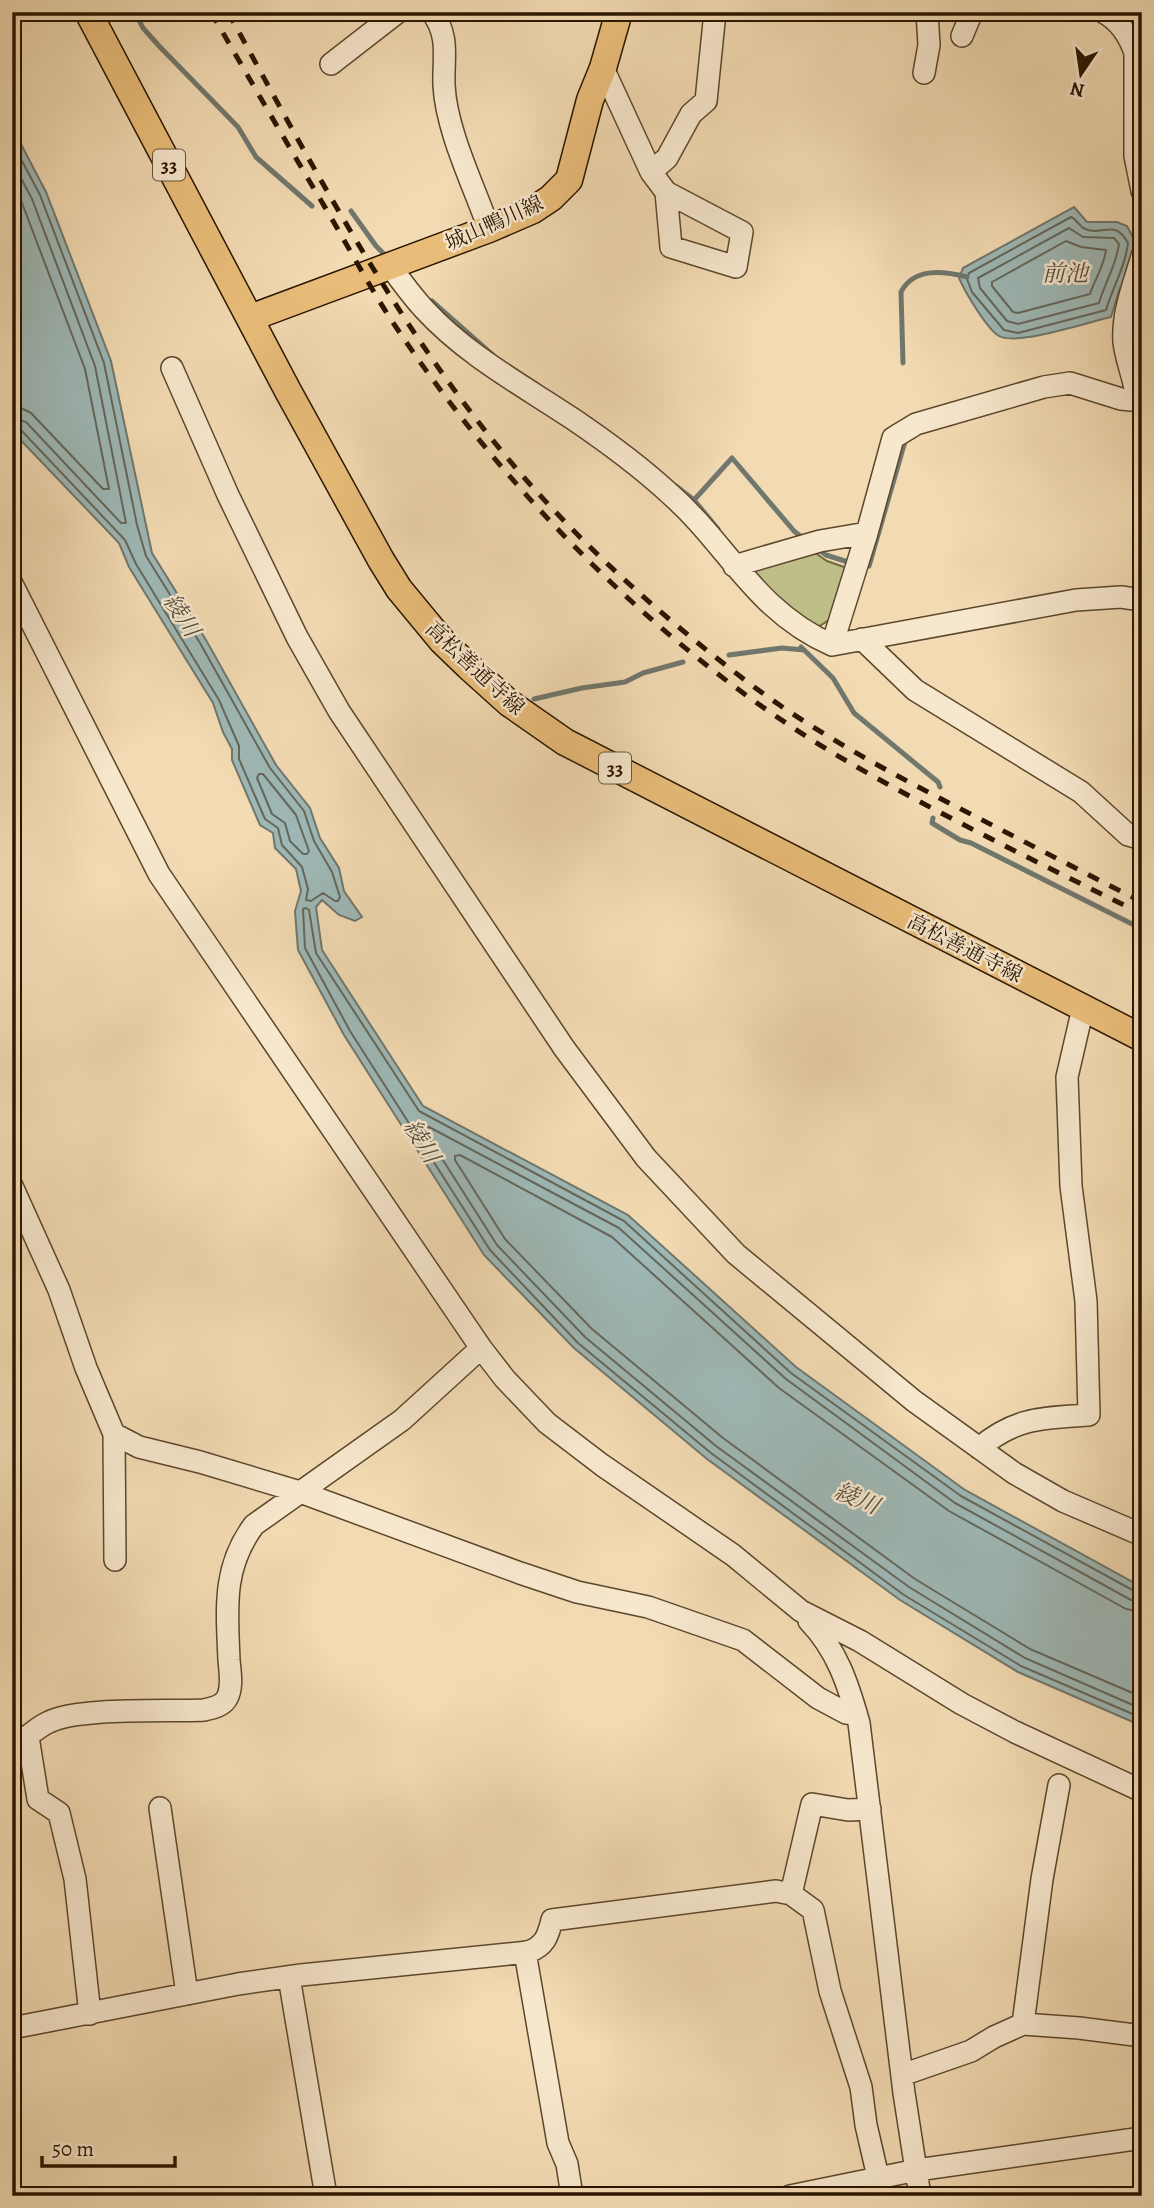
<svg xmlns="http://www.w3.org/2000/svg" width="1154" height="2208" font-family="Alegreya,'Noto Serif JP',serif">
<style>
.green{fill:#bebe89;stroke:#746a44;stroke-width:2}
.water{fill:#9eb8b6;stroke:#70776d;stroke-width:2}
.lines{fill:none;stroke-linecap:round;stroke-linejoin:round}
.shore{stroke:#64675b;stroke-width:2}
.stream{stroke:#70776d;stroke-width:5}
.minor-casing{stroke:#5c472c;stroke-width:24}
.major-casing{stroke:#2a1600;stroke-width:29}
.minor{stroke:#f7e7cd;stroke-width:21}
.major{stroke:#e9bd79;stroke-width:26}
.rail{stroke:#2a1600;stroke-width:5;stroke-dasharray:12 12;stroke-linecap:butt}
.labels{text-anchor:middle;stroke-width:5;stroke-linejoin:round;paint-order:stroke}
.shield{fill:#f7e7cd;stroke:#68553e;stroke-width:2}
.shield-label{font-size:19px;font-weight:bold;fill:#2a1600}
.street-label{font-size:21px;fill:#2a1600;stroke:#f7e7cd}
.water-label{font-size:23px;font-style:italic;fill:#534f40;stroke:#f7e7cd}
</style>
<rect width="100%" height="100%" fill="#f2dab2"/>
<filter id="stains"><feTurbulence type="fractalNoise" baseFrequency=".00286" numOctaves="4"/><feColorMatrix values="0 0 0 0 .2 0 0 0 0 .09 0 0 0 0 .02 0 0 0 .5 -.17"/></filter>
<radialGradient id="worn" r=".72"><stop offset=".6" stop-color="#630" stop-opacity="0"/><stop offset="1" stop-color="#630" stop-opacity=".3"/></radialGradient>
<path class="green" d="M811 550 827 561 847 568 832 618 818 627 787 613 751 568Z"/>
<path class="water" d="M12 127 46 192 111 361 152 553 206 640 276 765 310 808 320 838 339 868 344 891 362 917 355 921 339 915 322 900 316 907 322 950 423 1106 628 1215 796 1367 965 1490 1142 1587V1726L1018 1672 900 1600 707 1459 574 1348 484 1255 344 1035 298 950 295 911 301 891 296 869 275 848 273 833 260 825 232 760V749L223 732 213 703 129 567 119 543 12 431Z
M1074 207 1087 222H1117L1127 226 1136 243 1125 288H1120L1111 317C1089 322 1017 346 999 336 987 329 965 292 959 278L963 268Z"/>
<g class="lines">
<path class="shore" d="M12 142 40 195 104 363 137 525 146 556 200 643 270 768 304 811 314 841 332 872 340 897 338 901H335L323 893 311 901 306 900 308 889 302 867 282 845 278 828 265 819 239 759V746L219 700 136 564 125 540 20 429 12 426
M12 161 32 199 95 366 126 523H121L26 422 12 418
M12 184 22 203 85 369 109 489H103L31 413 21 408 12 407
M1071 217C1076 219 1079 225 1083 228 1102 238 1114 217 1128 243 1125 268 1113 286 1106 310L1018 333 1004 330 972 292 967 279 969 273Z
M1069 228 1083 237 1114 238 1119 244C1116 266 1105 282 1099 303L1018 324 1007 321 980 288 978 278Z
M1066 241 1081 247 1106 250C1104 266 1095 279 1090 294L1018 313 1013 312 992 286V282Z
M259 774H263L296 815 309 851 307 854H303L290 841 285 823 272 814 257 778Z
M1142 1593 1136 1592 961 1496 791 1373 624 1221 419 1111 316 953 309 910 306 908 303 909 305 948 350 1031 490 1250 578 1343 711 1453 904 1595 1021 1666 1142 1718
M1142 1602 1131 1600 955 1503 786 1379 619 1228 429 1127 425 1128V1132L497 1245 585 1337 716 1446 909 1587 1025 1658 1142 1709
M1142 1612 1126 1609 949 1511 779 1388 612 1237 460 1155 455 1156V1160L505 1239 592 1329 723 1438 915 1579 1030 1649 1142 1697"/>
<path class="stream" d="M135 12 143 28 160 47 238 127 256 157 312 206
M351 211 376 246 388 258
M432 301 493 355
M903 363 901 292C914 267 944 271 967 277
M676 486 694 500 718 529
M694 500 732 458 794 531 805 540
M816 548 826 555 851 563
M861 564 869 566 906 438
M801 647 833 678 854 713 938 782 940 787
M729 655 782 648 804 650
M534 699 582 688 625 682 643 673 683 662
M933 818 932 823 960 840 971 843 1142 929"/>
<defs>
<path id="minor" d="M432 12C450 37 443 57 444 85 446 130 474 186 489 229
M1103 12C1120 21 1129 35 1135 53V156L1142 191
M962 36 972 12
M331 64 398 12
M603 68 651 172 666 192 671 247 736 267 742 232 666 192
M924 73 929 45 927 12
M651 172 667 158 691 114 706 101 715 12
M391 267C401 281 412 296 424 309 466 355 522 385 573 419 604 440 643 469 670 494 729 546 755 611 832 645L1076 600 1121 597 1142 600
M172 368 228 495 297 637 339 711 564 1048 646 1158 736 1254 914 1401 1014 1473 1063 1501 1142 1535
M1137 400C1135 380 1126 361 1124 342 1122 312 1134 284 1142 256
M734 566 820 541 867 533 893 438 916 424 1044 387 1070 383 1121 399 1142 401
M12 584 159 874 481 1348 505 1379 547 1423 602 1465 733 1555 801 1611 860 1641 962 1704 1015 1732 1142 1791
M862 639 915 690 1081 792 1128 835 1142 839
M832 645 867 533
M12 1186 59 1290 86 1368 114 1434 115 1560
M114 1434 139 1447 200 1462 300 1492 520 1573 577 1592 648 1607 743 1640 818 1698 846 1713 856 1714
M979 1448C1016 1417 1043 1418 1089 1415L1086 1301 1071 1186 1067 1077 1083 1008
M809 1621C837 1650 848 1684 859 1723L904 2093 920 2196
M28 1737 38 1799 59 1813 75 1879 90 2014
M12 1744C27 1740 35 1728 49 1722 78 1707 168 1712 204 1710 213 1708 223 1706 227 1698 233 1687 230 1672 229 1660 227 1609 222 1568 254 1525L402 1420 481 1348
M160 1808 187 1994
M791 1894 812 1804 848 1810 870 1809
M525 1952 558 2143 567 2164 572 2196
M289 1977 326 2196
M1023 2024 1042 1879 1059 1785
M12 2028 238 1984 301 1975 528 1952C545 1946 548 1936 552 1920L776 1891 791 1894 813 1910 830 1991 861 2087 866 2125 878 2177
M902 2075 971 2051 994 2037 1023 2024 1079 2028 1142 2036
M790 2196 917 2170 1142 2138"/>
<path id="major" d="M88 12 288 391 381 560 399 589 442 641 469 667 509 703 565 742 1142 1038
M250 318 489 229 533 210 551 198 569 180 590 100 603 68 619 12"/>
</defs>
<use href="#minor" class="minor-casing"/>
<use href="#major" class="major-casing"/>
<use href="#minor" class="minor"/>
<use href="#major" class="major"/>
<path class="rail" d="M211 12C250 80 289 147 329 214 349 248 368 284 390 318 507 496 671 661 857 767 950 820 1047 867 1142 914
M228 12C316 173 406 344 528 482 592 554 664 618 741 677 807 728 881 768 955 806 1017 838 1079 870 1142 902"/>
</g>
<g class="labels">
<g class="shield">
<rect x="153" y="149.5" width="32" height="31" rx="5"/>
<rect x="599" y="752.5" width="32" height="31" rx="5"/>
</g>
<g class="shield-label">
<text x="169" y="172">33</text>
<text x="615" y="775">33</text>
</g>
<g class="street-label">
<text transform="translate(494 223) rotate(-24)" y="7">城山鴨川線</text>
<text transform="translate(475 668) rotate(43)" y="7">高松善通寺線</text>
<text transform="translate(965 948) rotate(27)" y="7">高松善通寺線</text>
</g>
<g class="water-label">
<text x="1065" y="281">前池</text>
<text transform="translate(182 615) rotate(57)" y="8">綾川</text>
<text transform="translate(422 1141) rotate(59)" y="8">綾川</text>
<text transform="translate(857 1498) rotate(23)" y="8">綾川</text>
</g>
</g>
<rect width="1154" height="2208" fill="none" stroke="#f2dab2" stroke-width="42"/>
<rect x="14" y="14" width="1126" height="2180" fill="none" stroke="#2a1600" stroke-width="3.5"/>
<rect x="21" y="21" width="1112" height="2166" fill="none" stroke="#2a1600" stroke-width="2"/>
<g transform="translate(1081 74) rotate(193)" stroke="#f7e7cd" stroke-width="5" paint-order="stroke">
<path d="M0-5L12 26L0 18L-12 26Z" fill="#2a1600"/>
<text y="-10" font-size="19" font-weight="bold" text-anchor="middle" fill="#2a1600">N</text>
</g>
<path d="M42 2156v10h133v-10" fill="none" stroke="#2a1600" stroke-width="3.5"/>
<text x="52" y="2156" font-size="21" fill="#2a1600" stroke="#f7e7cd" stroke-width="5" paint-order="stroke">50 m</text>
<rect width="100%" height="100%" filter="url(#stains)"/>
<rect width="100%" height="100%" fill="url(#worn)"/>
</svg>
